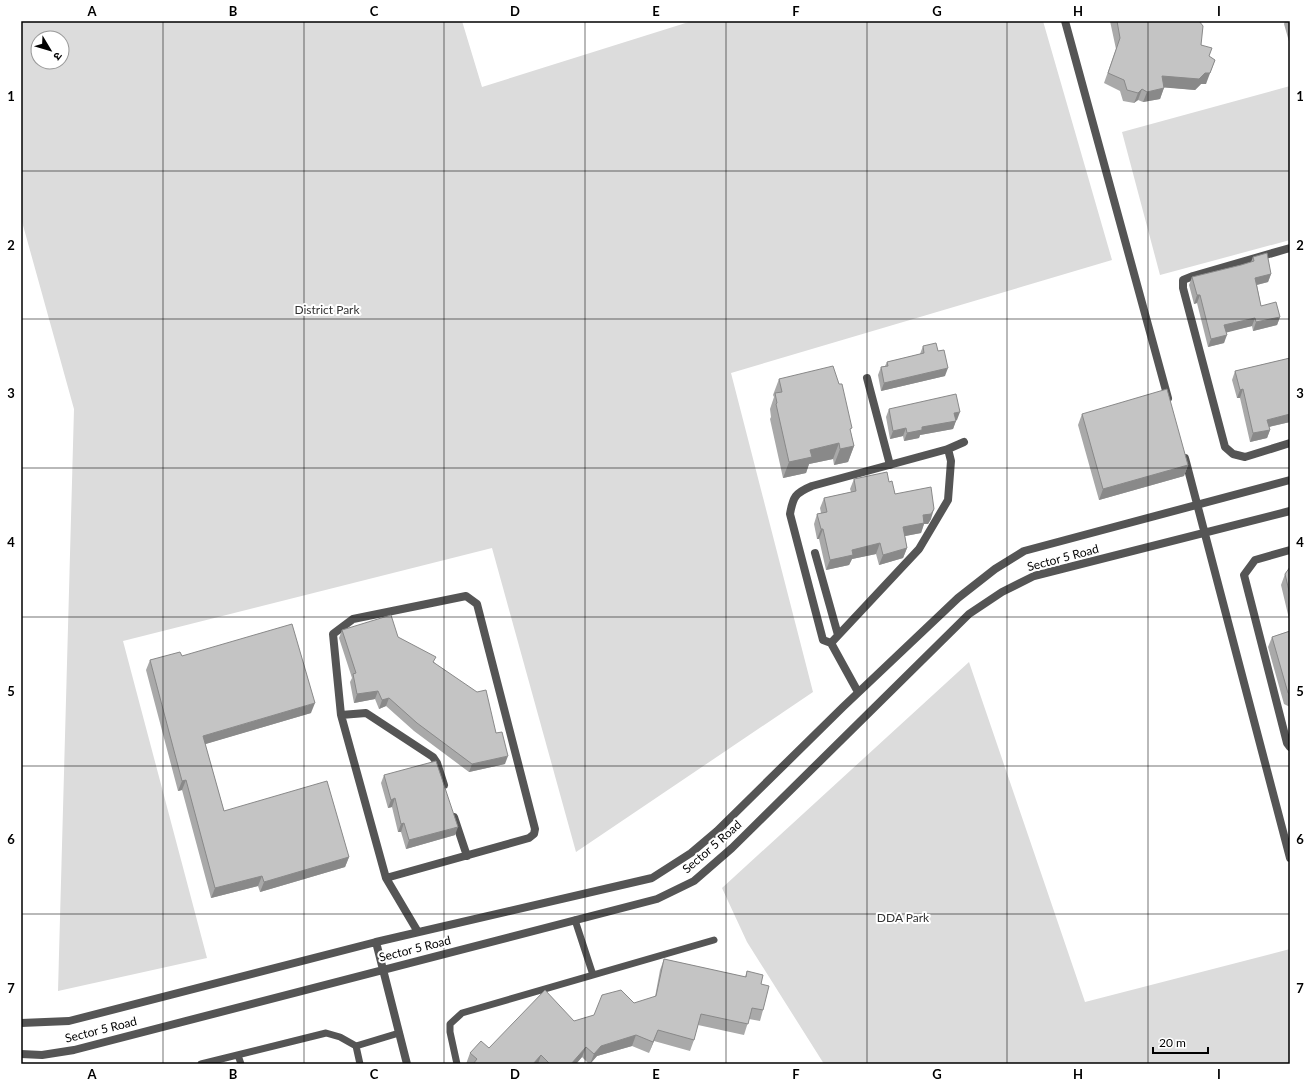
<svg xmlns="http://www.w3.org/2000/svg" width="1311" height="1085" font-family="Lato,'Noto Sans Devanagari',sans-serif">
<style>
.green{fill:#dcdcdc;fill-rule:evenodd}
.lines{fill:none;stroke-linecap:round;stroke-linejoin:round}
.lane{stroke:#555;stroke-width:7}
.street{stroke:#555;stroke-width:8}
.wall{fill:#a9a9a9}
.shaded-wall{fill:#898989}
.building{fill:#c4c4c4;stroke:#898989}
.grid{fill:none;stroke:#000;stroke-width:1;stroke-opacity:0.55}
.labels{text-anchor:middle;stroke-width:4;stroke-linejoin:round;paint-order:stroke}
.park-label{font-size:12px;fill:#333;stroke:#fff}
.street-label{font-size:12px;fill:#000;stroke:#fff}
.neatline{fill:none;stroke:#000;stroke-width:1.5}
.grid-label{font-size:13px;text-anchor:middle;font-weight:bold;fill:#000}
</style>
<rect width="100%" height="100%" fill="#fff"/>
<path class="green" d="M21 21H462L482 87 692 21H1043L1112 260 731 373 813 692 576 852 492 548 123 641 207 958 58 991 74 409 21 218ZM38 38H62V62H38Z
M1290 86V240L1160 275 1122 132Z
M969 662 1085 1002 1290 949V1064H824L747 942 722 888Z"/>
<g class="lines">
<path class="lane" d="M575 920 593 975
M238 1055 241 1064
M201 1064 326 1033 340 1037 356 1046
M360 1064 356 1046 399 1033
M457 1064 450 1032V1024L462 1013 714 940"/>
<path class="street" d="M1065 21 1168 398
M1290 248 1193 276 1183 280V288L1225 447 1233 454 1245 457 1290 443
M867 378 890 465
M1185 458 1290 858
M1290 550 1255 560 1244 575 1287 743 1290 747
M815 553 838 635
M831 643 919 549 948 500 951 461 948 449
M858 692 831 643 823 640 790 514C793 497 795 493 812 486L948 449 964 442
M341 715 366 713 433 757 437 763 444 785
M454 817 467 856
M386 878 529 838 534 834 535 829 477 604 466 596 353 619 333 634 341 715 386 878 418 932
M376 942 407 1064
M21 1023 69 1021 376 942 652 878 691 853 717 831 843 707 958 598 995 569 1024 551 1290 480
M21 1054 42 1055 74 1050 657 899 694 881 732 848 969 614 1002 592 1034 576 1290 511"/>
</g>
<path class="wall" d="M1110 21H1199L1201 45 1209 56 1206 84H1201L1195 90 1164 87 1160 99 1143 102 1138 100 1134 103 1123 101 1120 91 1104 83 1116 49Z
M1285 21H1290V45L1284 24Z
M1253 257 1271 274 1268 282 1257 285 1261 306 1280 317 1277 325 1253 331 1252 326 1226 332 1224 343 1208 347 1197 303 1194 304 1189 285 1192 277 1241 265 1251 262Z
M923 346 938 351 945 376 881 391 878 375 881 367 885 366 887 362 920 354Z
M1290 358V422L1269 427 1270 430 1267 438 1250 442 1240 398H1237L1232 380 1235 371Z
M779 379 851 433 854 446 848 462 834 465 833 459 809 464 806 473 783 478 770 419 771 417 770 409 774 397 773 395Z
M889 409 957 420H956L953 429 920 435 919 438 904 441 903 436 890 439 886 417Z
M1082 414 1188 465 1184 476 1099 500 1078 425Z
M854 479 889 482 895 494 931 519 928 524H924L921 533 905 536 907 548 903 558 879 565 876 554 852 559 849 565 826 570 819 539H817L814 524 817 514 821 513 820 508 824 498 851 492 850 489Z
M1290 567V623L1281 585 1285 574Z
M342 630 398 637 434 662 496 733 505 764 469 772 414 731 386 706 379 709 375 699 354 703 350 682 352 678 339 638Z
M1290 631V707L1284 704 1268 647 1272 637Z
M182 656 311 713 205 744 224 811 349 857 345 867 260 892 258 886 211 898 182 790 178 791 146 670 150 660Z
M384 775 455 835 406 849 401 832H398L392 807 388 808 381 783Z
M664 959 745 977 747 971 761 984 763 1010 760 1021 749 1019 744 1035 698 1025 694 1040 690 1051 654 1041 649 1053 632 1046 597 1056 590 1064H589L582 1057 576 1064H466L470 1053 655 997 660 970Z"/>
<path class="shaded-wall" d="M1215 60 1206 84H1201L1195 90 1158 87 1162 76Z
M1164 88 1160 99 1143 102 1147 92Z
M1142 89 1138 100 1134 103 1138 93Z
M1271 274 1268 282 1252 286 1255 278Z
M1197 295H1200L1197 303 1194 304Z
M1280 317 1277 325 1253 331 1256 322Z
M1255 318 1252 326 1221 334 1224 325Z
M1227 335 1224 343 1208 347 1211 339Z
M948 368 945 376 881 391 884 383Z
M1243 389 1240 398H1237L1240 390Z
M960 412 957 420 951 421H956L953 429 920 435 919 438 904 441 907 433 922 427 954 413Z
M1290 414V422L1264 428 1267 420Z
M906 428 903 436 890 439 893 431Z
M1270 430 1267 438 1250 442 1253 433Z
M839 443 833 459 809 464 806 473 783 478 789 462 810 450Z
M854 446 848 462 834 465 840 449Z
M1188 465 1184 476 1099 500 1103 489Z
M934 509 931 519 928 524H924L921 533 900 537 903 527Z
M821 529H823L819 539H817Z
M880 543 876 554 852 559 849 565 826 570 830 560 852 550Z
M907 548 903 558 879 565 883 555Z
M378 691 375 699 354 703 357 694Z
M389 698 386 706 379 709 382 700Z
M315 703 311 713 199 746 203 736Z
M508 756 505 764 469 772 472 764Z
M186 780 182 790 178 791 182 781Z
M395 798 392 807 388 808 391 800Z
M404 823 401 832H398L401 824Z
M458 827 455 835 406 849 409 840Z
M349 857 345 867 260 892 264 882Z
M262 876 258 886 211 898 215 888Z
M658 1030 654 1041 649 1053 653 1042Z
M636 1035 632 1046 597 1056 590 1064 594 1054 601 1046Z
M586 1047 582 1057 576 1064H571Z
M541 1055 538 1064H533Z"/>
<path class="building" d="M1117 21H1199L1203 26 1201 45 1212 48 1209 56 1215 60 1210 73H1205L1199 79 1162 76 1164 88 1147 92 1142 89 1138 93 1127 90 1124 80 1108 73 1120 38Z
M1267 253 1271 274 1255 278 1261 306 1276 302 1280 317 1256 322 1255 318 1224 325 1227 335 1211 339 1200 295H1197L1192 277 1241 265 1254 261 1253 257Z
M936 343 938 351 944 350 948 368 884 383 881 367 888 366 887 362 924 353 923 346Z
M1290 358V414L1267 420 1270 430 1253 433 1243 389 1240 390 1235 371Z
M833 366 839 384H842L852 428 850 429 854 446 840 449 839 443 810 450 812 457 789 462 776 404 777 403 775 393 782 392 779 379Z
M1167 389 1188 465 1103 489 1082 414Z
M956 394 960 412 954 413 956 421 922 427V430L907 433 906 428 893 431 889 409Z
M887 472 889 482 892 481 895 494 931 487 934 509 931 514 923 515 924 523 903 527 907 548 883 555 880 543 852 550 853 555 830 560 823 529H821L817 514 827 512 824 498 856 491 854 479Z
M1290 567V595L1285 574Z
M391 615 398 637 436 657 433 662 477 692 486 690 496 733 502 732 508 756 472 764 417 723 389 698 382 700 378 691 357 694 353 674 356 673 342 630Z
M292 624 315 703 203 736 224 811 327 781 349 857 264 882 262 876 215 888 186 780 182 781 150 660 180 652 182 656Z
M1290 631V694L1288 693 1272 637Z
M436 761 458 827 409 840 404 823 401 824 395 798 391 800 384 775Z
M664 959 746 977 747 971 763 975 761 984 769 986 763 1010 752 1008 748 1024 701 1014 694 1040 658 1030 653 1042 636 1035 601 1046 594 1054 586 1047 571 1064H550L541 1055 533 1064H473L477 1059 470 1053 481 1041 489 1048 545 990 574 1021 594 1015 602 995 621 990 634 1003 656 996Z"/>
<path class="grid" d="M163 21V1064M304 21V1064M444 21V1064M585 21V1064M726 21V1064M867 21V1064M1007 21V1064M1148 21V1064M21 171H1290M21 319H1290M21 468H1290M21 617H1290M21 766H1290M21 914H1290"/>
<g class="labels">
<g class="park-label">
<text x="327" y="314">District Park</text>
<text x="903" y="922">DDA Park</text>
</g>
<g class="street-label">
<text transform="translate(1063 558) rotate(-15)" y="4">Sector 5 Road</text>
<text transform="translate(712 847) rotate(-41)" y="4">Sector 5 Road</text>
<text transform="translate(415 949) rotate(-14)" y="4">Sector 5 Road</text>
<text transform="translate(101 1030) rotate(-14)" y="4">Sector 5 Road</text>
</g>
</g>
<rect width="1311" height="1085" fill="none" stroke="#ffffff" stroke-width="44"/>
<g transform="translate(50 50) rotate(128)"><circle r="19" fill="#ffffff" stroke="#999999"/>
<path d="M0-3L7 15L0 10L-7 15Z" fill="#000000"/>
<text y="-6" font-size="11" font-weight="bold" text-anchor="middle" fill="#000000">उ</text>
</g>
<path d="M1153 1047v6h55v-6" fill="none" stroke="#000000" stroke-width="2"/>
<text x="1159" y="1047" font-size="12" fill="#000000" stroke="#ffffff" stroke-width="3" paint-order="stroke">20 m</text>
<rect x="22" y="22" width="1267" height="1041" class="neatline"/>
<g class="grid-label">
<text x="92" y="16">A</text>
<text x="233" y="16">B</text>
<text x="374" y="16">C</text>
<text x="515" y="16">D</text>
<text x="656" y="16">E</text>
<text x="796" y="16">F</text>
<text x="937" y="16">G</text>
<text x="1078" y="16">H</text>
<text x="1219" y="16">I</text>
<text x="11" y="101">1</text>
<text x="1300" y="101">1</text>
<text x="11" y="250">2</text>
<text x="1300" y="250">2</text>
<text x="11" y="398">3</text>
<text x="1300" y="398">3</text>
<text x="11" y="547">4</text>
<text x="1300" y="547">4</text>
<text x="11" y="696">5</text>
<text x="1300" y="696">5</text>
<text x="11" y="844">6</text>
<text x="1300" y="844">6</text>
<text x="11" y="993">7</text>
<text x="1300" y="993">7</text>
<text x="92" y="1079">A</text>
<text x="233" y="1079">B</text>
<text x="374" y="1079">C</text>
<text x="515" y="1079">D</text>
<text x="656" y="1079">E</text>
<text x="796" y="1079">F</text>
<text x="937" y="1079">G</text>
<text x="1078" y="1079">H</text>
<text x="1219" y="1079">I</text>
</g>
</svg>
